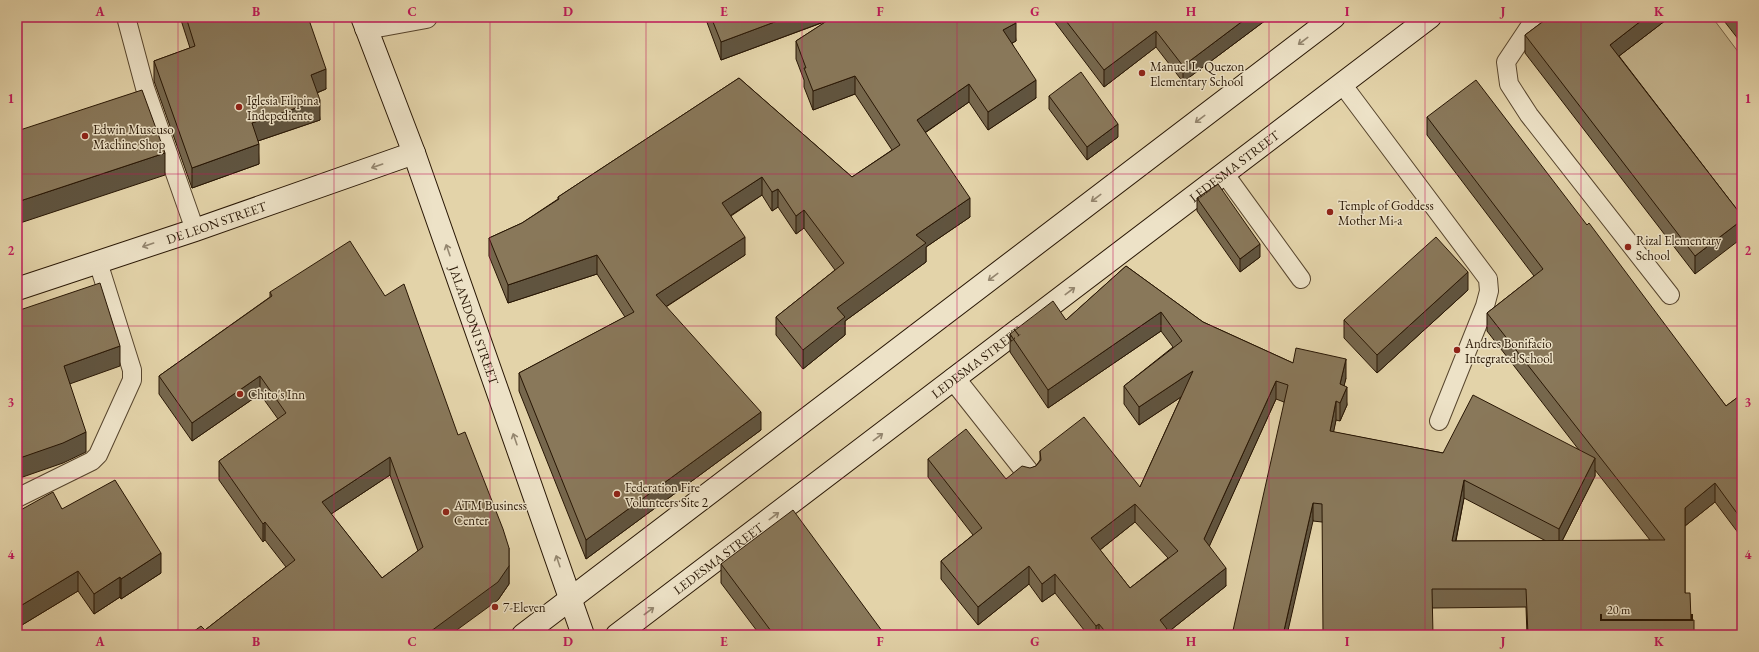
<svg xmlns="http://www.w3.org/2000/svg" width="1759" height="652" font-family="'EB Garamond',serif">
<style>
.green{fill:#c3b38d;stroke:#766448}
.lines{fill:none;stroke-linecap:round;stroke-linejoin:round}
.lane-casing{stroke:#57452d;stroke-width:20}
.street-casing{stroke:#57452d;stroke-width:24}
.secondary-casing{stroke:#281604;stroke-width:24}
.lane{stroke:#ede2c7;stroke-width:18}
.street{stroke:#ede2c7;stroke-width:22}
.secondary{stroke:#ede2c7;stroke-width:22}
.wall{fill:#76674d;stroke:#281604;fill-rule:evenodd}
.shaded-wall{fill:#60543f;stroke:#281604}
.building{fill:#89785a;stroke:#281604;fill-rule:evenodd}
.oneway{stroke:#94866f}
.grid{fill:none;stroke:#c2185b;stroke-width:1;stroke-opacity:0.55}
.poi-dot{fill:#8f2418;stroke:#ede2c7;stroke-width:1.5}
.labels{text-anchor:middle;stroke-width:3;stroke-linejoin:round;paint-order:stroke}
.poi-label{font-size:13px;fill:#281604;stroke:#ede2c7;text-anchor:start}
.street-label{font-size:13px;fill:#281604;stroke:#ede2c7}
.neatline{fill:none;stroke:#c2185b;stroke-width:1.5}
.grid-label{font-size:13px;text-anchor:middle;font-weight:bold;fill:#c2185b}
</style>
<rect width="100%" height="100%" fill="#e3d3a9"/>
<filter id="stains"><feTurbulence type="fractalNoise" baseFrequency=".005" numOctaves="4"/><feColorMatrix values="0 0 0 0 .2 0 0 0 0 .09 0 0 0 0 .02 0 0 0 .5 -.17"/></filter>
<radialGradient id="worn" r=".72"><stop offset=".6" stop-color="#630" stop-opacity="0"/><stop offset="1" stop-color="#630" stop-opacity=".3"/></radialGradient>
<path class="green" d="M1669 17H1712L1742 57V214L1737 218 1614 59Z"/>
<g class="lines">
<defs>
<path id="lane" d="M126 17 145 88 195 230
M1536 17 1506 62 1509 84 1529 115 1670 295
M1342 84 1488 279 1489 291 1485 306 1439 421
M1224 173 1301 279
M17 498 92 461 98 455 132 380V370L98 262"/>
<path id="street" d="M366 28 426 17
M954 379 1029 474"/>
<g id="secondary">
<path id="s1" d="M362 17 414 153 583 635"/>
<path id="s2" d="M17 289 195 230 414 153"/>
<path d="M523 635 1334 17"/>
<path id="s3" d="M617 635 1430 17"/>
</g>
</defs>
<use href="#lane" class="lane-casing"/>
<use href="#street" class="street-casing"/>
<use href="#secondary" class="secondary-casing"/>
<use href="#lane" class="lane"/>
<use href="#street" class="street"/>
<use href="#secondary" class="secondary"/>
</g>
<path class="wall" d="M180 17H308L326 89 317 93 320 120 258 141 259 164 192 188 154 81V61L190 48Z
M705 17H1013L1016 41 1012 43 1036 98 988 130 969 102 925 133 970 217 926 247V262L845 321V335L803 369 776 335V317L835 270 804 228 796 234 778 207 772 211 762 195 731 216 745 255 666 307 761 430 586 559 519 391V373L625 317 597 274 508 303 489 256V238L522 223 558 199V197L739 78 852 177 892 150 855 94 813 110 804 87V80L796 59V41L827 21 721 60Z
M1051 17H1270L1183 82 1156 47 1104 87Z
M1549 17H1670L1619 56 1742 216 1695 274 1525 53V35Z
M1721 17H1742V44Z
M1049 96 1118 137 1087 160 1049 109Z
M1427 117 1587 225 1726 406 1742 394V538L1715 502 1685 526V593L1694 635H1527L1526 607 1432 608 1322 522 1313 521 1284 402 1276 399 1209 546 1226 586 1167 633V635H1088L1055 593 1042 602 1029 584 978 625 941 579V561L973 535 928 477V459L1006 479 1036 466 1040 460V451L1140 487 1181 397 1139 425 1124 404V386L1173 347 1161 331 1048 408 1010 352V334L1066 320 1126 266 1203 322 1293 363 1346 378 1344 385 1347 405 1340 421 1336 420 1333 432 1443 453 1579 450 1487 331V313L1534 276 1427 135ZM1595 470 1650 540 1562 541 1595 476ZM1464 498 1546 541H1456ZM1135 522 1168 558 1130 588 1100 550Z
M1197 198 1260 257 1240 272 1197 211Z
M1468 290 1377 373 1344 338V320Z
M270 292 458 435 509 566V584L498 600 205 630 286 567 265 540 263 542 219 480V461L278 419 260 394 192 441 159 394V376L270 297ZM390 475 418 551 382 578 331 514Z
M62 509 161 573 121 599 120 597 94 614 78 591 17 628V512Z
M721 564 885 635H760L721 583Z"/>
<path class="shaded-wall" d="M788 17H837L721 60V42Z
M1248 17H1270L1183 82V66Z
M1646 17H1670L1610 63V45Z
M1016 23V41L1003 48V30Z
M1156 31V47L1104 87V70Z
M326 69V89L311 95V75Z
M855 76V94L813 110V91Z
M1036 80V98L988 130V112Z
M969 84V102L917 138V120Z
M320 100V120L252 143V123Z
M1118 124V137L1087 160V147Z
M259 144V164L192 188V168Z
M165 153V175L17 224V202Z
M762 177V195L722 221V203Z
M778 189V207L772 211V192Z
M970 198V217L926 247V262L845 321V335L803 369V350L837 308 916 235Z
M804 210V228L796 234V216Z
M1742 220V238L1695 274V256Z
M745 237V255L656 313V295Z
M1260 244V257L1240 272V259Z
M597 255V274L508 303V285Z
M1468 272V290L1377 373V355Z
M1161 312V331L1048 408V390Z
M120 346V366L64 386V366Z
M1346 359V378L1340 402V384Z
M1193 371V389L1139 425V407Z
M260 376V394L192 441V423Z
M1276 381V399L1204 558V539Z
M1347 387V405L1340 421V403Z
M1336 401V420L1330 450V431Z
M761 412V430L586 559V540Z
M86 432V452L63 463 17 479V459Z
M390 457V475L322 520V502Z
M1595 458V476L1559 547V529Z
M1464 480V498L1452 559V541Z
M1715 483V502L1685 526V508Z
M1313 503V521L1287 635H1283Z
M1135 504V522L1091 557V538Z
M265 522V540L263 542V524Z
M509 548V584L498 600 450 635H427V634Z
M161 553V573L121 599V579Z
M1029 566V584L978 625V607Z
M1226 568V586L1167 633V635H1160V620Z
M78 571V591L17 628V608Z
M1055 574V593L1042 602V584Z
M120 577V597L94 614V594Z
M1099 624V635H1096V626Z"/>
<path class="building" d="M186 17H308L326 69 311 75 320 100 252 123 259 144 192 168 154 61 195 46Z
M711 17H788L721 42Z
M833 17H1013L1016 23 1003 30 1036 80 988 112 969 84 917 120 970 198 916 235 926 243 837 308 845 317 803 350 776 317 844 263 804 210 796 216 778 189 772 192 762 177 722 203 745 237 656 295 761 412 586 540 519 373 634 312 597 255 508 285 489 238 522 223 559 199 558 197 739 78 852 177 900 145 855 76 813 91 804 68H806L796 41Z
M1063 17H1248L1183 66 1156 31 1104 70Z
M1549 17H1646L1610 45 1742 216V220L1695 256 1525 35Z
M1735 17H1742V26Z
M1081 72 1118 124 1087 147 1049 96Z
M1476 80 1587 225 1589 223 1726 406 1742 394V520L1715 483 1685 508V593H1690L1691 620H1694V635H1528L1526 589H1432L1433 635H1323L1322 504 1313 503 1283 635H1232L1288 385 1276 381 1204 539 1226 568 1160 620 1167 629 1160 635H1108L1099 624 1096 626 1055 574 1042 584 1029 566 978 607 941 561 982 528 928 459 966 429 1006 479 1022 466 1030 468 1036 466 1041 460 1040 451 1084 417 1140 487 1193 371 1139 407 1124 386 1182 341 1161 312 1048 390 1010 334 1053 301 1066 320 1126 266 1203 322 1293 363 1296 348 1346 359 1340 384 1347 387 1340 403 1336 401 1330 431 1443 453 1473 395 1595 458 1559 529 1464 480 1452 541 1665 540 1487 313 1543 269 1427 117ZM1135 504 1178 551 1130 588 1091 538Z
M142 90 165 153 17 202V131Z
M1218 184 1260 244 1240 259 1197 198Z
M1436 237 1468 272 1377 355 1344 320Z
M350 241 385 296 404 284 458 435 465 432 503 529 509 548V566L498 582 427 634V635H189L201 626 205 630 295 560 265 522 263 524 219 461 286 413 260 376 192 423 159 376 272 296 270 292ZM390 457 423 547 382 578 322 502Z
M100 283 120 346 64 366 86 432 63 443 17 459V311Z
M115 480 161 553 121 579 120 577 94 594 78 571 17 608V512L53 492 62 509Z
M793 510 885 635H774L721 564Z"/>
<defs><path id="oneway-shaft" d="M-6 0H5M1.5-3L5.5 0L1.5 3" fill="none" stroke-width="1.6" stroke-linecap="round" stroke-linejoin="round"/></defs>
<g class="oneway">
<use href="#oneway-shaft" transform="translate(1303 41) rotate(143)"/>
<use href="#oneway-shaft" transform="translate(1200 119) rotate(143)"/>
<use href="#oneway-shaft" transform="translate(377 166) rotate(161)"/>
<use href="#oneway-shaft" transform="translate(1096 198) rotate(143)"/>
<use href="#oneway-shaft" transform="translate(148 245) rotate(161)"/>
<use href="#oneway-shaft" transform="translate(448 250) rotate(-109)"/>
<use href="#oneway-shaft" transform="translate(993 277) rotate(143)"/>
<use href="#oneway-shaft" transform="translate(1070 291) rotate(-37)"/>
<use href="#oneway-shaft" transform="translate(878 437) rotate(-37)"/>
<use href="#oneway-shaft" transform="translate(515 439) rotate(-109)"/>
<use href="#oneway-shaft" transform="translate(774 516) rotate(-37)"/>
<use href="#oneway-shaft" transform="translate(558 561) rotate(-109)"/>
<use href="#oneway-shaft" transform="translate(649 611) rotate(-37)"/>
</g>
<path class="grid" d="M178 17V635M334 17V635M490 17V635M646 17V635M802 17V635M957 17V635M1113 17V635M1269 17V635M1425 17V635M1581 17V635M17 174H1742M17 326H1742M17 478H1742"/>
<g class="poi-dot">
<circle cx="1142" cy="73" r="4"/>
<circle cx="239" cy="107" r="4"/>
<circle cx="85" cy="136" r="4"/>
<circle cx="1330" cy="212" r="4"/>
<circle cx="1628" cy="247" r="4"/>
<circle cx="1457" cy="350" r="4"/>
<circle cx="240" cy="394" r="4"/>
<circle cx="617" cy="494" r="4"/>
<circle cx="446" cy="512" r="4"/>
<circle cx="495" cy="607" r="4"/>
</g>
<g class="labels">
<g class="poi-label">
<text x="1150" y="71">Manuel L. Quezon<tspan x="1150" dy="15">Elementary School</tspan></text>
<text x="247" y="105">Iglesia Filipina<tspan x="247" dy="15">Indepediente</tspan></text>
<text x="93" y="134">Edwin Muscuso<tspan x="93" dy="15">Machine Shop</tspan></text>
<text x="1338" y="210">Temple of Goddess<tspan x="1338" dy="15">Mother Mi-a</tspan></text>
<text x="1636" y="245">Rizal Elementary<tspan x="1636" dy="15">School</tspan></text>
<text x="1465" y="348">Andres Bonifacio<tspan x="1465" dy="15">Integrated School</tspan></text>
<text x="248" y="399">Chito's Inn</text>
<text x="625" y="492">Federation Fire<tspan x="625" dy="15">Volunteers Site 2</tspan></text>
<text x="454" y="510">ATM Business<tspan x="454" dy="15">Center</tspan></text>
<text x="503" y="612">7-Eleven</text>
</g>
<g class="street-label">
<text dy="5" stroke="none"><textPath href="#s3" startOffset="775">LEDESMA STREET</textPath></text>
<text dy="5" stroke="none"><textPath href="#s2" startOffset="210">DE LEON STREET</textPath></text>
<text dy="5" stroke="none"><textPath href="#s1" startOffset="328">JALANDONI STREET</textPath></text>
<text dy="5" stroke="none"><textPath href="#s3" startOffset="451">LEDESMA STREET</textPath></text>
<text dy="5" stroke="none"><textPath href="#s3" startOffset="127">LEDESMA STREET</textPath></text>
</g>
</g>
<rect width="1759" height="652" fill="none" stroke="#e3d3a9" stroke-width="44"/>
<path d="M1601 614v6h91v-6" fill="none" stroke="#281604" stroke-width="2"/>
<text x="1607" y="614" font-size="12" fill="#281604" stroke="#ede2c7" stroke-width="3" paint-order="stroke">20 m</text>
<rect x="22" y="22" width="1715" height="608" class="neatline"/>
<g class="grid-label">
<text x="100" y="16">A</text>
<text x="256" y="16">B</text>
<text x="412" y="16">C</text>
<text x="568" y="16">D</text>
<text x="724" y="16">E</text>
<text x="880" y="16">F</text>
<text x="1035" y="16">G</text>
<text x="1191" y="16">H</text>
<text x="1347" y="16">I</text>
<text x="1503" y="16">J</text>
<text x="1659" y="16">K</text>
<text x="11" y="103">1</text>
<text x="1748" y="103">1</text>
<text x="11" y="255">2</text>
<text x="1748" y="255">2</text>
<text x="11" y="407">3</text>
<text x="1748" y="407">3</text>
<text x="11" y="559">4</text>
<text x="1748" y="559">4</text>
<text x="100" y="646">A</text>
<text x="256" y="646">B</text>
<text x="412" y="646">C</text>
<text x="568" y="646">D</text>
<text x="724" y="646">E</text>
<text x="880" y="646">F</text>
<text x="1035" y="646">G</text>
<text x="1191" y="646">H</text>
<text x="1347" y="646">I</text>
<text x="1503" y="646">J</text>
<text x="1659" y="646">K</text>
</g>
<rect width="100%" height="100%" filter="url(#stains)"/>
<rect width="100%" height="100%" fill="url(#worn)"/>
</svg>
